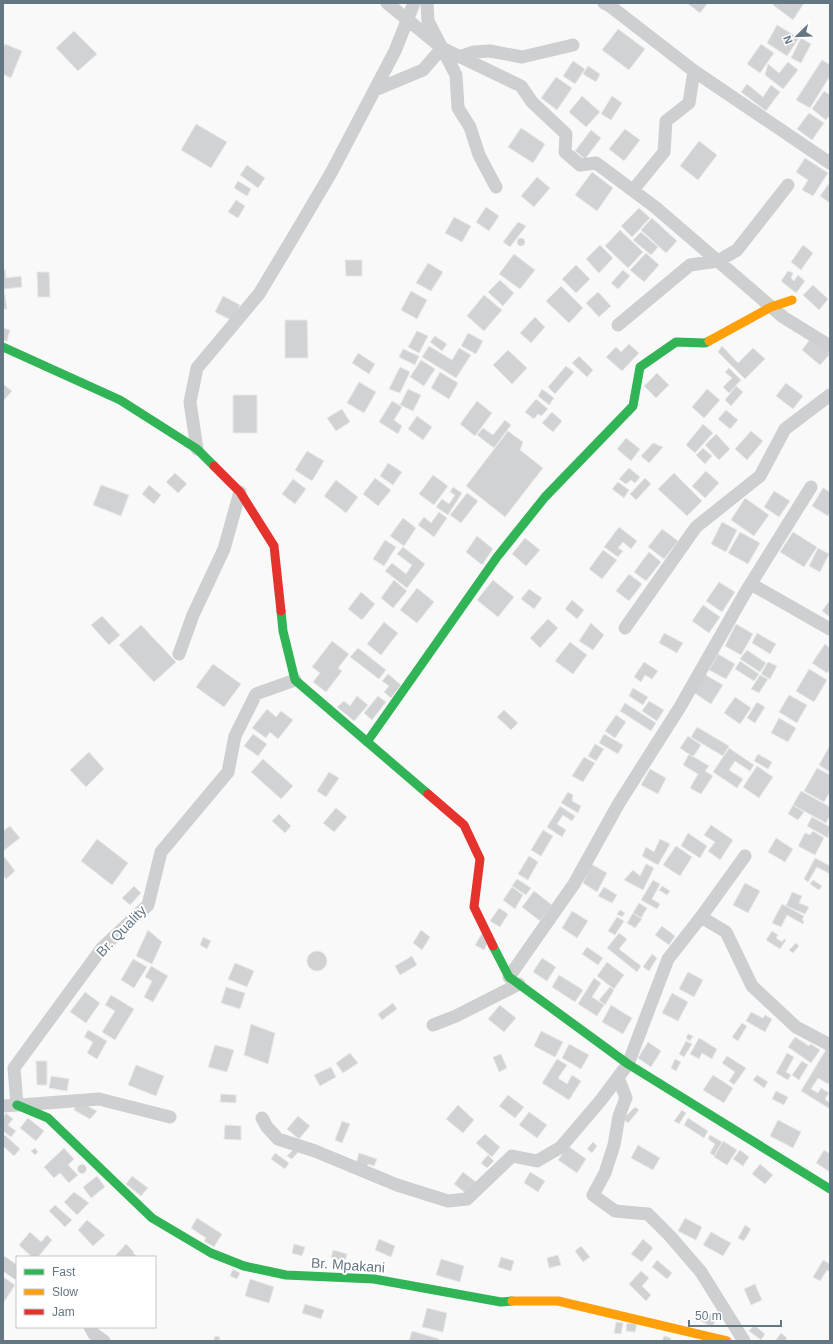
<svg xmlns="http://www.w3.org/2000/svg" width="833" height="1344" font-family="Arial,sans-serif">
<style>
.building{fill:#d0d2d3;stroke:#e8e8e8}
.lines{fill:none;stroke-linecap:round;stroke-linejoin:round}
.street{stroke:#cecfd0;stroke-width:13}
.fast{stroke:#30b455;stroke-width:9}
.slow{stroke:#ff9f0a;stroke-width:9}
.jam{stroke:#e5322d;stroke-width:9}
.labels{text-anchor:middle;stroke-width:4;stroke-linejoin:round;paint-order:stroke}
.street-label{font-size:14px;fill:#657683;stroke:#fff}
</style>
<rect width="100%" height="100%" fill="#f9f9f9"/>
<path class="building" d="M687 3H708L700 13Z
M774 3H804L793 20 773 5Z
M777 25 799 38 787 56 767 43Z
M618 29 645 49 629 70 602 50Z
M74 31 97 54 78 71 56 48Z
M801 38 811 44 801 63 791 58Z
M5 44 22 51 11 78 3 74V49Z
M761 44 774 53 760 73 747 64Z
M822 60 830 65V76L810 108 796 100Z
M573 61 585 69 575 84 563 76Z
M788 62 798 70 783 89 765 75 768 64 779 73Z
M588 66 600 74 596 82 583 74Z
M556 77 572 88 557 110 541 98Z
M747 84 763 97 771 85 780 92 766 111 741 92Z
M824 91 830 95V115L826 120 812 109Z
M582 96 600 112 586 127 569 112Z
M612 96 622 103 611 120 601 114Z
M809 113 824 123 812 140 797 129Z
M196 124 227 142 211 168 181 150Z
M521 128 545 144 533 163 508 147Z
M625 129 640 140 624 161 609 149Z
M591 130 601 138 585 159 575 151Z
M699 141 717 155 698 180 680 166Z
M805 158 828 173 813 196 802 190 808 180 796 172Z
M247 165 265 178 258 188 240 175Z
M592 172 613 188 597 211 575 195Z
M537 177 550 188 534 207 521 196Z
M238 181 251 189 247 196 234 188Z
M830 182V203L820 196Z
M236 200 245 206 238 218 228 212Z
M486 207 499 216 489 231 476 222Z
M639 208 650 218 632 237 621 226Z
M454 217 471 226 462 242 445 233Z
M652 218 677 241 666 253 641 230Z
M518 222 526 226 510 247 503 242Z
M620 230 643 252 628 268 605 246Z
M641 232 658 247 651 255 633 240Z
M517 242a4 4 0 1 1 8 0a4 4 0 1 1-8 0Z
M600 245 613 258 599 273 586 259Z
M803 245 813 253 801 270 791 262Z
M646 253 659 265 644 282 630 270Z
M514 254 535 270 520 289 499 274Z
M345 260H362V276H346Z
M428 263 443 272 431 291 416 283Z
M576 265 590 279 576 293 562 279Z
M3 269H5L6 278 21 276 22 287 4 289 7 309H3Z
M623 270 630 276 618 289 611 283Z
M788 271 793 273 791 278 794 281 798 275 805 281 796 293 781 281Z
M37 272H49L50 297H38Z
M500 280 514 293 503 306 488 292Z
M813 285 828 299 819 310 803 295Z
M561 286 583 308 569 323 546 301Z
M411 291 427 300 417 319 401 310Z
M598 292 611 306 599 317 586 303Z
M484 295 502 310 484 331 467 316Z
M223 296 240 305 233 321 215 312Z
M535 317 545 327 531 343 520 333Z
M285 320H307L308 358H285Z
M3 328 10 330 7 341 3 340Z
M417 331 428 336 419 353 408 347Z
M468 333 483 341 476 354 461 346Z
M435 336 447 344 442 351 430 342Z
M811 338 830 354 820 365 802 350Z
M629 344 639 353 622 371 606 357 616 347 621 352Z
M429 346 452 360 459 348 471 355 456 378 422 357Z
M722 346 738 363 753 348 765 359 745 379 718 352Z
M403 349 419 356 415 365 399 357Z
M508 350 527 368 512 384 493 365Z
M358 353 375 364 369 374 352 363Z
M579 356 593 370 587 377 572 363Z
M421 360 435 369 424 386 410 377Z
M566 366 574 372 555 394 548 387Z
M400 367 410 372 400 393 389 389Z
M729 368 741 380 729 393 723 387 732 378 725 372Z
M440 372 458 383 449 399 431 388Z
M657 373 669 385 656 398 644 386Z
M359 382 376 392 364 413 347 403Z
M786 383 803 396 793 409 776 396Z
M3 384 12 391 3 401Z
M736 386 743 392 731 406 725 400Z
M408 389 421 395 413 411 400 405Z
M542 389 554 398 549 405 538 396Z
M707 389 720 400 704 418 692 407Z
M233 395H257V433H233Z
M536 399 548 409 541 416 538 414 534 419 525 412Z
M392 401 402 407 394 420 402 426 398 434 379 422Z
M477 401 492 413 475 436 460 424Z
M342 409 350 422 336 431 327 418Z
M726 410 738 420 730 429 718 419Z
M552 412 562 421 553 432 542 423Z
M417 416 432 427 423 440 408 429Z
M505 420 511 425 494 448 477 435 483 428 493 435Z
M703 424 713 433 695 453 686 445Z
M508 431 523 442 520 450 543 468 505 517 466 486Z
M751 431 763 441 747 460 735 449Z
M716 434 730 449 719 460 705 445Z
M626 438 640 449 631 461 617 449Z
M653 443 663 447 649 463 641 456Z
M703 448 712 456 705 464 696 455Z
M307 451 324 461 312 481 295 470Z
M388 463 402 472 393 485 380 476Z
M629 468 640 477 635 483 631 480 626 484 619 479Z
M706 471 719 483 705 498 692 486Z
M175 473 187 484 178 493 166 482Z
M674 473 702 501 687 516 658 489Z
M433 475 448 486 434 505 419 494Z
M375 478 391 490 378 506 363 494Z
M645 478 651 484 636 500 630 494Z
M293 479 306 489 295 504 282 494Z
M336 480 358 497 346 513 324 496Z
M618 482 629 490 624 498 612 489Z
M101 485 129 495 121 516 93 505Z
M149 485 161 495 154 504 142 494Z
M453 487 462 493 448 515 436 507 442 499 449 504 455 495 450 492Z
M823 488 830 492V512L828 516 812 506Z
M774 491 790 501 779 517 764 507Z
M467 493 478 501 461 523 450 515Z
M745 498 769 515 754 536 731 520Z
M439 512 447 518 434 537 418 525 424 517 431 523Z
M403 518 416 528 404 546 390 536Z
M722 522 737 530 726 552 711 544Z
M619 527 637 541 631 549 623 542 618 548 623 551 618 557 604 547Z
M662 529 678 541 664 559 648 547Z
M740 532 760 543 748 564 728 553Z
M793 532 817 547 804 567 780 552Z
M477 536 493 549 482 565 466 552Z
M525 538 540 550 526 566 512 554Z
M385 540 396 547 384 566 373 559Z
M403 547 425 564 407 588 385 571 392 563 406 574 412 565 397 554Z
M818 548 829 554 820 572 809 566Z
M603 550 617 560 602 579 589 569Z
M649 552 661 562 646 581 634 572Z
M629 574 642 584 629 601 616 591Z
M394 580 407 591 393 608 381 598Z
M493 580 514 597 498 617 477 600Z
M719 582 735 592 722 612 706 601Z
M417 588 434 602 417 623 400 610Z
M529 589 542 598 534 609 521 599Z
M361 592 375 604 362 620 348 609Z
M572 600 584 610 577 619 565 609Z
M830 600V617L822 611Z
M703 605 720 617 709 633 692 621Z
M102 616 120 635 109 645 91 625Z
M548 619 558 628 540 648 530 638Z
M384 622 398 633 381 655 367 644Z
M591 623 604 635 593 650 579 641Z
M736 624 753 634 741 655 725 646Z
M141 625 176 662 154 682 119 645Z
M664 633 683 643 677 653 659 643Z
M757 633 776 644 770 654 752 643Z
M332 641 349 654 338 668 342 671 326 692 313 682 320 673 312 667Z
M570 642 587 655 573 674 555 661Z
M825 644 830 648V669L827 673 812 663Z
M358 648 386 670 379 679 350 657Z
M747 650 766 663 760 672 740 659Z
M718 654 735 664 726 679 709 670Z
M740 661 759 674 754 681 735 669Z
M644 662 658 671 652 679 645 675 641 682 634 677Z
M768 662 777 666 770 679 761 674Z
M213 664 241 684 224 707 196 687Z
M809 669 827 680 814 702 796 691Z
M388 674 401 685 391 698 384 692 389 686 382 681Z
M704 674 723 685 711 704 693 692Z
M760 675 768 679 759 693 751 689Z
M633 688 648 697 643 705 629 696Z
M789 695 807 705 797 723 779 712Z
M357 696 368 705 354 721 337 707 344 701 350 706Z
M378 696 386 702 372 720 364 713Z
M735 697 751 708 740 724 724 713Z
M649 701 664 710 657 721 642 711Z
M757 702 765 707 755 723 747 718Z
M625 703 656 723 651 731 620 711Z
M267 709 276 717 281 711 293 720 278 739 270 732 266 738 252 728Z
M504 710 518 723 511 730 497 717Z
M616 715 626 722 615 738 605 731Z
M779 718 796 728 788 742 771 733Z
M697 727 729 746 723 756 691 737Z
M253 734 267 744 258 756 244 746Z
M604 734 623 745 618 754 599 743Z
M688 736 701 745 693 757 680 748Z
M595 744 604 749 596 761 588 756Z
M830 745V772L819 765Z
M729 748 754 765 750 771 735 761 729 770 743 779 737 788 713 772Z
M89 752 104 769 86 787 70 770Z
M689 754 709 766 705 771 713 776 701 794 690 788 698 774 683 765Z
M758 754 772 762 768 769 754 761Z
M584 757 595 763 583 782 572 776Z
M263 759 293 786 281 799 251 772Z
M757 766 773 777 759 798 743 787Z
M817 768 830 775V792L824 802 804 791Z
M650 769 666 778 658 794 641 785Z
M329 772 339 778 326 797 317 791Z
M801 791 830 807V815L826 823 793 805Z
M568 792 573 795 572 801 581 806 578 813 561 803Z
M793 805 804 812 798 820 788 814Z
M560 806 575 816 572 821 563 815 557 824 566 830 562 837 547 827Z
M336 808 347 817 334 832 323 823Z
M279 814 291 826 285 833 272 821Z
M812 817 830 827 828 838 807 826Z
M711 825 733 840 720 860 708 851 715 842 704 835Z
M10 826 20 838 3 851V831Z
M543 830 553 836 541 856 531 850Z
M813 831 824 838 815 855 798 846 805 833 810 835Z
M688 833 707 846 700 858 681 846Z
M776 838 793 849 785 862 768 852Z
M97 839 128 863 112 885 81 861Z
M660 839 670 844 658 865 642 856 646 847 654 852Z
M676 846 692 857 680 876 663 865Z
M3 855 15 871 6 879 3 875Z
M529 856 538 862 528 880 518 874Z
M815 858 830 866V874L817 867 808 882 804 879Z
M591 864 607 873 597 892 583 883Z
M646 864 654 868 643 890 624 880 633 870 640 876Z
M517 879 531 888 526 895 512 886Z
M653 880 660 884 652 899 660 904 657 909 641 900Z
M813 880 822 886 819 890 810 884Z
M745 883 760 891 748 913 733 905Z
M134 886 141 893 130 905 122 898Z
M662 886 670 891 667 895 659 890Z
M512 887 523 895 515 909 503 900Z
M604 887 617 895 612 903 598 896Z
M534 891 552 905 540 921 522 907Z
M792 892 802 896 799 903 809 907 805 914 786 906Z
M639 903 647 908 641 918 633 913Z
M782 904 804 916 802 920 804 921 803 924 787 915 781 927 772 923Z
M499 908 508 914 500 927 490 921Z
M620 910 625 913 622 917 617 914Z
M572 911 588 921 577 938 562 928Z
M633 913 642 919 635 928 627 923Z
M617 917 624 921 615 935 608 931Z
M662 926 675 936 669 945 655 935Z
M485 929 493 934 484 950 475 945Z
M148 930 162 942 152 964 136 956Z
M421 930 430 937 422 950 413 943Z
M772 931 778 935 776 938 782 942 784 939 786 940 780 949 766 940Z
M619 933 627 939 619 949 641 966 637 972 607 948Z
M203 937 211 941 207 949 200 945Z
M796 943 799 946 793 953 789 950Z
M587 947 603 958 598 965 582 954Z
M307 961a10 10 0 1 1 20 0a10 10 0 1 1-20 0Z
M652 954 657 958 649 971 643 967Z
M412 956 417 965 400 975 395 966Z
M542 958 556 967 547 981 533 972Z
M133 959 147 967 134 988 121 980Z
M607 962 624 975 614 989 597 976Z
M235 963 254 971 247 987 228 979Z
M151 966 168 976 153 1002 144 997 152 981 145 977Z
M688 972 703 980 694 997 679 989Z
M559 975 583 990 575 1002 552 987Z
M594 978 601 983 592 997 604 1005 597 1016 578 1004Z
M226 987 245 993 240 1009 221 1003Z
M610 987 614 990 605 1005 599 1000Z
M85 992 100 1003 86 1023 70 1012Z
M672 993 688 1002 678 1021 662 1013Z
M111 995 134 1009 115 1040 102 1032 115 1011 105 1005Z
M393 1003 397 1009 382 1020 378 1014Z
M500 1005 516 1018 504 1032 488 1019Z
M611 1005 632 1018 623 1034 602 1022Z
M751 1012 763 1018 765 1015 772 1019 765 1032 746 1021Z
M742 1023 747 1026 738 1041 732 1037Z
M251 1024 275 1033 268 1064 244 1055Z
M88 1030 107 1041 97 1059 87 1053 93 1042 84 1037Z
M541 1031 563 1042 555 1057 534 1046Z
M688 1034 693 1036 690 1041 686 1038Z
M795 1037 809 1046 811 1044 820 1050 811 1063 788 1047Z
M699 1038 717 1049 712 1059 702 1053 699 1059 690 1054Z
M686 1041 692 1044 684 1057 679 1054Z
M648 1042 661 1051 651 1067 638 1058Z
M569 1044 589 1055 581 1069 562 1058Z
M215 1045 234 1050 227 1072 208 1067Z
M827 1048 830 1050V1081L828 1084 818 1078 811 1089 818 1093 821 1088 829 1093 825 1099 830 1103V1109L801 1091Z
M350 1053 358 1063 343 1073 336 1063Z
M787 1053 794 1057 786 1072 791 1075 788 1080 776 1073Z
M501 1054 507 1068 499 1072 493 1057Z
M727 1056 746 1068 734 1085 729 1081 735 1072 722 1063Z
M557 1059 567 1065 558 1078 567 1084 572 1075 581 1081 569 1100 542 1083Z
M675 1059 681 1062 676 1071 671 1068Z
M36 1061H47V1085H37Z
M802 1061 808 1065 799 1080 792 1075Z
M136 1065 164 1076 156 1096 128 1085Z
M331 1067 336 1077 320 1086 314 1075Z
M713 1075 733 1088 724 1103 703 1090Z
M757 1075 768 1082 764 1088 753 1080Z
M51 1076 69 1079 67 1091 49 1088Z
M776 1091 788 1097 784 1105 772 1099Z
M221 1094 236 1095V1103L220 1102Z
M508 1095 524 1107 515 1118 499 1106Z
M78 1101 97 1111 90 1119 74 1110Z
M458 1105 474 1120 463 1133 446 1119Z
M635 1107 639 1110 628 1123 623 1119Z
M682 1110 686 1113 679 1124 674 1121Z
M529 1112 547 1125 537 1138 519 1125Z
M6 1113 13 1119 8 1125 16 1131 11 1137 3 1131V1117Z
M298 1116 310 1126 299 1139 287 1129Z
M28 1118 44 1131 36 1141 20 1128Z
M688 1118 708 1131 704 1138 684 1125Z
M778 1120 801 1132 793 1148 770 1136Z
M342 1121 350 1124 342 1143 335 1140Z
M225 1125 241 1126V1140L224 1139Z
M485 1134 500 1147 492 1157 476 1143Z
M5 1135 20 1149 14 1156 3 1146V1137Z
M710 1135 722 1142 714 1156 710 1153 715 1144 708 1139Z
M723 1141 737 1150 727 1165 714 1157Z
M593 1142 597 1146 592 1153 587 1149Z
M638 1145 660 1158 653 1170 631 1158Z
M568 1146 586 1159 577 1173 558 1160Z
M35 1148 38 1152 35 1155 31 1151Z
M64 1148 74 1159 68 1165 78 1175 69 1183 60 1173 54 1178 44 1167Z
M295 1148 299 1151 292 1159 287 1156Z
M740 1150 749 1157 743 1166 733 1159Z
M824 1150 830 1154V1172L816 1163Z
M275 1153 289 1163 285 1169 271 1159Z
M359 1153 377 1159 374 1166 368 1164 367 1167 356 1164Z
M488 1155 494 1161 487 1168 481 1163Z
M760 1164 773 1175 765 1184 752 1174Z
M77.5 1169a4.5 4.5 0 1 1 9 0a4.5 4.5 0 1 1-9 0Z
M463 1172 476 1182 467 1194 454 1184Z
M530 1172 545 1181 538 1192 524 1183Z
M97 1176 105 1187 91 1198 83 1187Z
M132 1176 148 1188 141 1196 126 1184Z
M74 1192 89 1203 77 1215 64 1202Z
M55 1205 72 1220 65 1227 49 1211Z
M197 1218 222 1234 214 1247 204 1241 206 1238 191 1228Z
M685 1218 702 1227 696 1240 678 1231Z
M87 1220 105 1235 93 1246 78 1230Z
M745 1225 751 1229 744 1241 738 1238Z
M30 1232 41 1242 47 1235 52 1240 38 1257H32L19 1245Z
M711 1232 731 1243 723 1256 703 1245Z
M379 1239 395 1246 391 1257 375 1250Z
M643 1239 653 1248 642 1262 631 1254Z
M126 1244 134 1252 133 1253 138 1257H118L116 1255Z
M294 1244 305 1247 302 1256 292 1253Z
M581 1246 590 1257 583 1262 575 1251Z
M333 1250 347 1254 345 1262 331 1258Z
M558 1255 561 1265 549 1268 547 1258Z
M501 1257 514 1261 511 1271 498 1267Z
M441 1259 464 1266 460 1282 436 1275Z
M657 1260 672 1273 667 1279 652 1267Z
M823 1260 830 1264V1272L827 1270 820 1281 813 1277Z
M233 1269 240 1273 237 1279 230 1276Z
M641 1271 649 1278 642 1286 651 1295 646 1301 629 1284Z
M3 1277 15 1285 4 1302 3 1301Z
M250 1279 274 1287 269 1303 245 1296Z
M755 1284 762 1300 751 1305 744 1289Z
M305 1304 324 1310 321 1319 302 1313Z
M427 1308 447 1313 443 1332 422 1327Z
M702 1310 717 1319 712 1327 697 1319Z
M616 1322 623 1323 621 1334 614 1333Z
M627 1323 637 1324 635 1332 626 1331Z
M754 1325 765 1334 761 1340 749 1331Z
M412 1331 439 1339 438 1341H409Z
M781 1333 787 1338 785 1341H775Z
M214 1339a3 3 0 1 1 6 0a3 3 0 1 1-6 0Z
M664 1336 671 1338 670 1341H662Z"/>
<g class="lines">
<path class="street" d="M387 3 442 48 521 86 532 102 566 134 565 152 580 165 596 163 655 207 783 317 830 346
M427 3 428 21 456 75 458 108 470 127 479 155 496 187
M604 3 610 6 694 71 830 163
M459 57 474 52 490 51 522 57 573 45
M375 90 423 70 442 48
M633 190 664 152 666 121 689 103 694 71
M618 325 690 265 718 261 737 250 788 185
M197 449 190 402 197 368 259 294 292 239 331 173 395 51 414 3
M751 584 830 629
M625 628 696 527 760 476 785 429 830 395
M179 654 193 615 224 549 240 492
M701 917 726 932 752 986 796 1027 830 1045
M509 977 574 884 619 803 680 707 745 593 811 487
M433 1025 456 1016 519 984
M618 1077 626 1098 619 1116 614 1145 605 1173 593 1195 615 1211 648 1214 670 1236 701 1272 744 1341
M20 1105 99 1099 170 1117
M3 1106 17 1105 14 1068 102 948 148 905 161 852 228 772 235 736 256 694 295 680
M262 1118 267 1127 278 1139 315 1151 397 1185 448 1201 467 1199 512 1156 537 1161 561 1147 601 1100 628 1064 668 959 701 917 745 856
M3 1263 17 1273
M90 1327 94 1334 104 1341"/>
<path class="fast" d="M3 347 120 400 197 449 214 466
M281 611 283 631 295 680 428 794
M367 742 497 557 545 497 633 406 640 367 676 342 705 343 709 341
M493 946 509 977 628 1064 830 1189
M17 1105 48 1118 152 1218 211 1253 244 1266 286 1275 374 1279 501 1302 512 1301"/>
<path class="slow" d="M709 341 771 307 792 300
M512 1301H558L727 1341"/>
<path class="jam" d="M214 466 240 492 274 546 281 611
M428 794 464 825 480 859 474 907 493 946"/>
</g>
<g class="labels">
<g class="street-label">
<text transform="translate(121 931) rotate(-46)" y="5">Br. Quality</text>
<text transform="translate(348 1265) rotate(4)" y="5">Br. Mpakani</text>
</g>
</g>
<rect width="833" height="1344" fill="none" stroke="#657683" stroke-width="8"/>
<rect x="16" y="1256" width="140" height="72" fill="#ffffff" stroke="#c1c8cd"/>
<rect x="24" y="1269" width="20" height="6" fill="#30b455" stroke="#c1c8cd"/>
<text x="52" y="1276" font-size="12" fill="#657683">Fast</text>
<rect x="24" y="1289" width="20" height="6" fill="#ff9f0a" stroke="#c1c8cd"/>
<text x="52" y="1296" font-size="12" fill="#657683">Slow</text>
<rect x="24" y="1309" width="20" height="6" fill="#e5322d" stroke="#c1c8cd"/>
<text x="52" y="1316" font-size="12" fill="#657683">Jam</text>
<g transform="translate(797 36) rotate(247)" stroke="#ffffff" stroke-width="3" paint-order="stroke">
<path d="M0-3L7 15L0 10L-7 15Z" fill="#657683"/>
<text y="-6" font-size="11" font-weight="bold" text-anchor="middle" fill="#657683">N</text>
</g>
<path d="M689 1320v6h92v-6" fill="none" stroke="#657683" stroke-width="2"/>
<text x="695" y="1320" font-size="12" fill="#657683" stroke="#ffffff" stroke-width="3" paint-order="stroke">50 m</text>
</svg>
